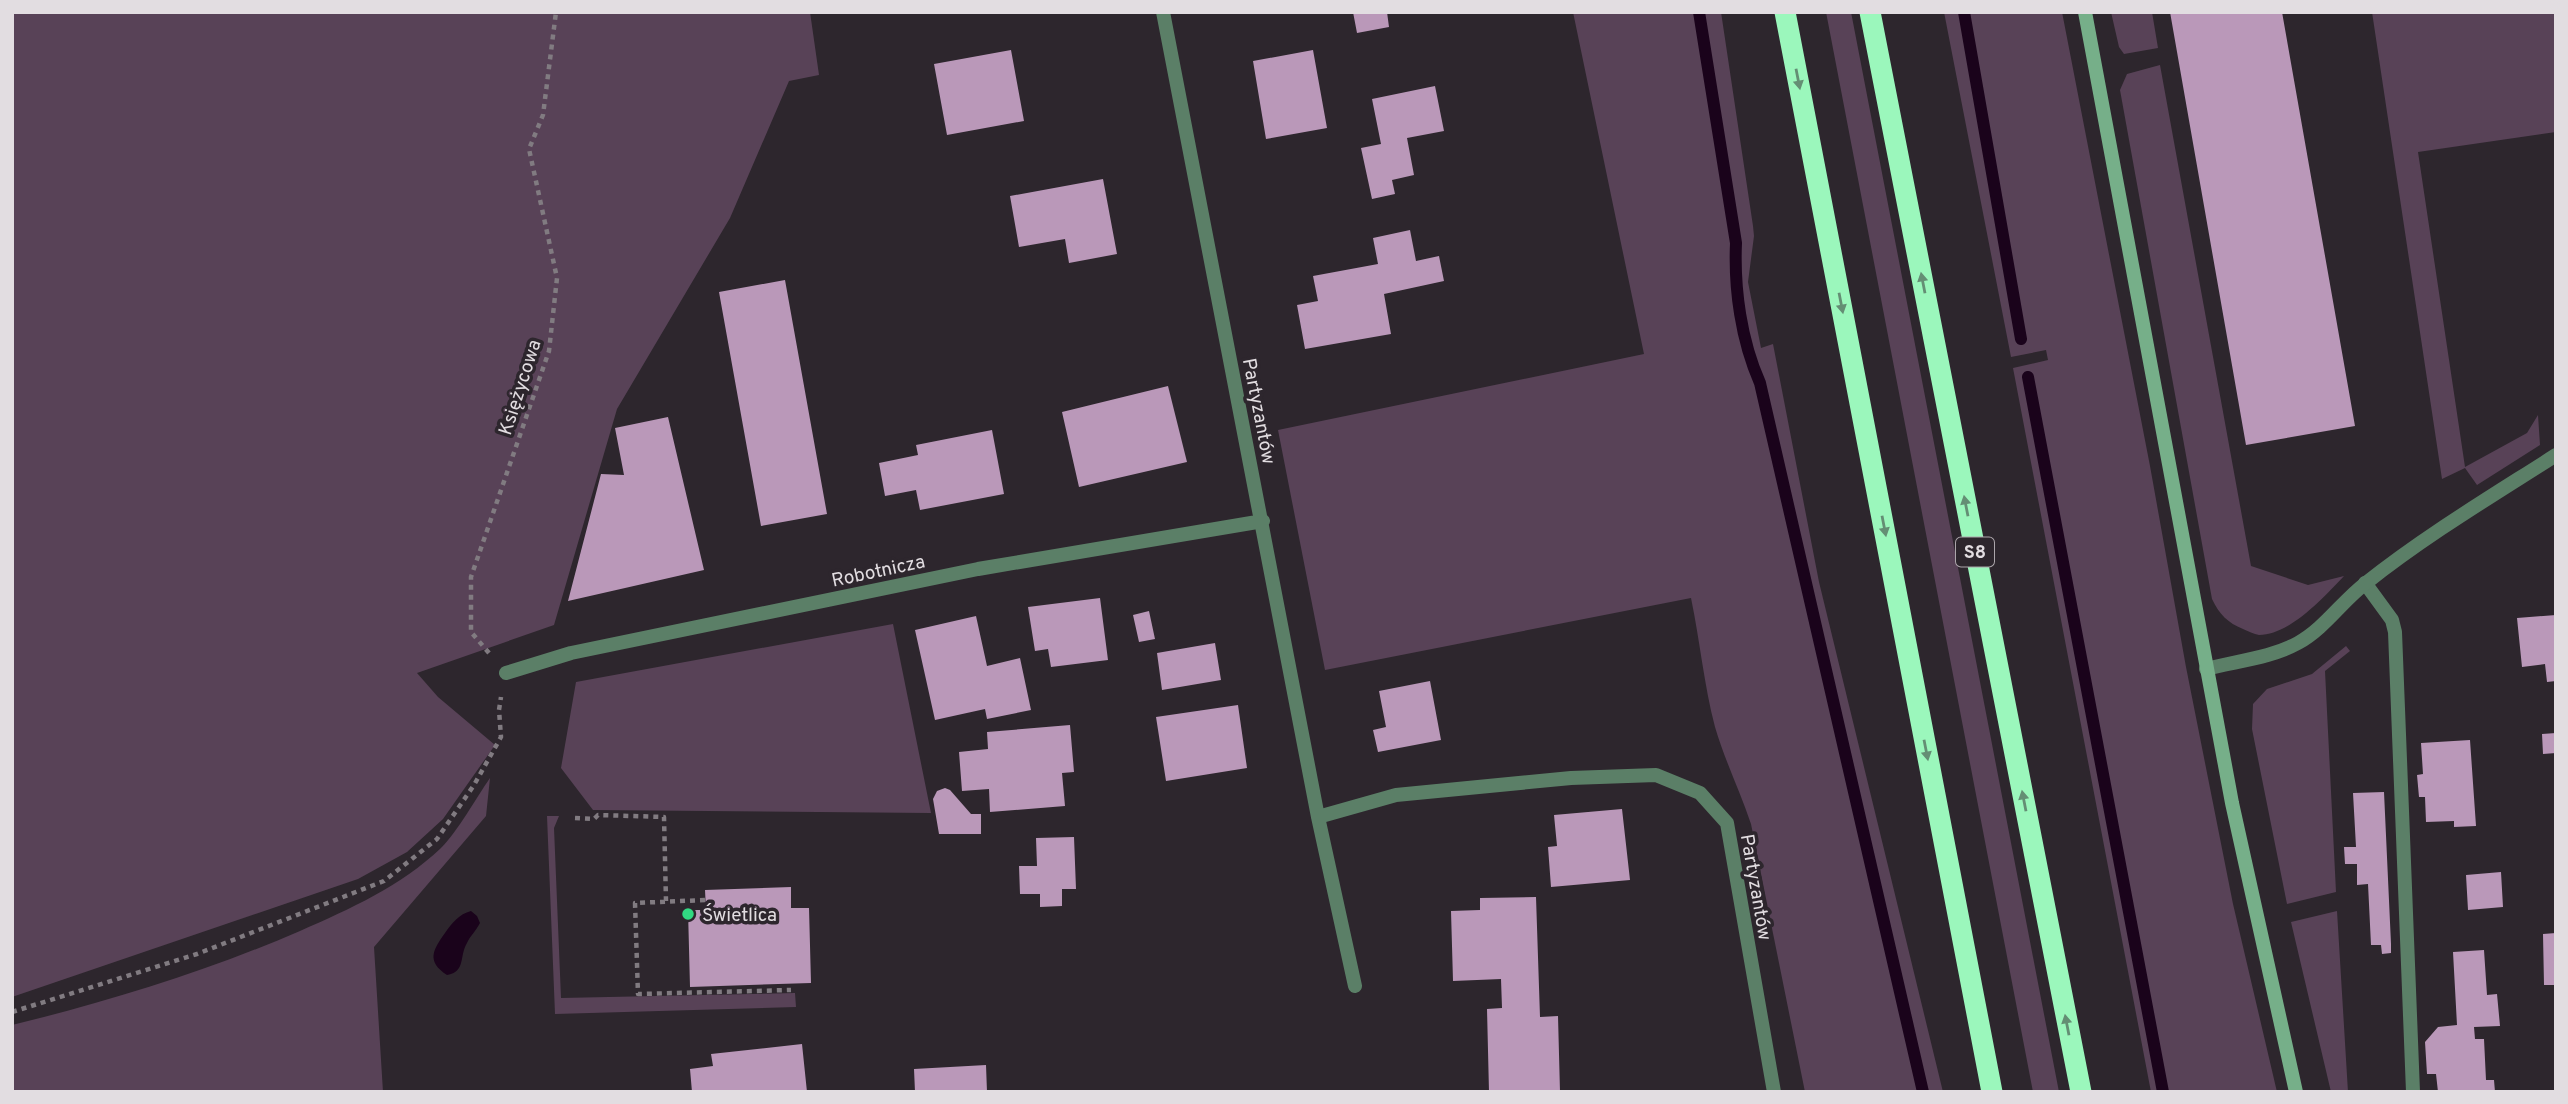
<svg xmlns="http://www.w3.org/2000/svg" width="2568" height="1104" font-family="Overpass,sans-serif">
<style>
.green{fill:#584257}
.water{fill:#1a031b}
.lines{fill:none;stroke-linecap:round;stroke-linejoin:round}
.stream{stroke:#1a031b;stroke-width:12}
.building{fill:#ba98b9}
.path{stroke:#817b81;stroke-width:4.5;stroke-dasharray:5 5;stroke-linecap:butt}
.lane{stroke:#5b7f67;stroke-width:14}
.street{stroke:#5b7f67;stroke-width:14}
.secondary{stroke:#76af89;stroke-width:14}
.highway{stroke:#9bf7bc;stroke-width:21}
.oneway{fill:#648e74}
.poi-dot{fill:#31d882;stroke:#2d262d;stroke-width:2.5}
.labels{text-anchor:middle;stroke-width:7;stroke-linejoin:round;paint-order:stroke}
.shield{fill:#2d262d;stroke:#aca6ab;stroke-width:2}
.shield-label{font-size:18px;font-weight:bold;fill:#e2dde1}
.street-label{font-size:19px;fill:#e2dde1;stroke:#2d262d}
.poi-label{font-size:19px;fill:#e2dde1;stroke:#2d262d;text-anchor:start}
</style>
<rect width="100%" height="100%" fill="#2d262d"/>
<path class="green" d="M12 12H810L819 75 789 81 730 218 617 409 554 625 417 673 438 697 495 745 443 819 407 852 358 879 12 997Z
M1573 12H1721L1753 226 1754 236 1748 282 1761 348 1773 344 1819 582 1943 1092H1805L1751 824C1740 791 1725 761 1715 727 1704 685 1700 641 1691 598L1325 670 1278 430 1644 354Z
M1826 12H1851L2059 1092H2033Z
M1944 12H2062L2150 466 2186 667 2233 904 2277 1092H2151L2013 368 2048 360 2046 350 2011 357Z
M2111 12H2152L2158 48 2124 54 2119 47Z
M2372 12H2556V132L2418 152 2465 467 2527 433 2538 415 2540 445 2477 485 2465 468 2442 479Z
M2160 65 2251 566 2308 585 2344 576C2324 597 2290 635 2259 635 2254 634 2248 631 2243 629 2228 623 2219 614 2212 599L2120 90 2127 74Z
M893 624 931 813 593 810 561 768 576 682Z
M2346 646 2350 651 2325 671 2336 892 2287 904 2252 729 2253 704 2267 689 2312 674Z
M490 778 486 816 374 947 383 1092H12V1025C111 1001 207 971 300 931 350 909 401 886 441 848 458 831 476 798 490 778Z
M547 816H559L554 828 561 998 795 993 796 1007 555 1014Z
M2337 911 2348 1092H2331L2291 922Z"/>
<path class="water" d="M471 911 477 916 480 923C476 931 470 936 467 943 459 956 466 972 447 975 426 961 433 950 445 933 452 923 459 914 471 911Z"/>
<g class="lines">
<path class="stream" d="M1699 12 1736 243C1734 289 1741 340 1760 383L1923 1092
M1964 12 2021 339
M2028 377 2163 1092"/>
</g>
<path class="building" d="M1353 12H1387L1389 27 1357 33Z
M2170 12H2282L2355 426 2246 445Z
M1011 50 1024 121 947 135 934 64Z
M1313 50 1327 128 1266 139 1253 61Z
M1435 86 1444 131 1407 138 1414 175 1392 180 1395 194 1372 199 1361 148 1381 144 1372 99Z
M1103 179 1117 254 1069 263 1065 239 1019 247 1010 196Z
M1410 230 1416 261 1439 256 1444 281 1384 294 1391 334 1305 349 1297 305 1318 301 1313 276 1378 264 1373 238Z
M785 280 827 514 761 526 719 292Z
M1168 386 1187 462 1079 487 1062 412Z
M668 417 704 570 568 601 601 474 624 475 615 428Z
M992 430 1004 494 920 510 916 490 885 496 879 463 918 455 916 445Z
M1100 598 1108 660 1051 667 1048 649 1035 651 1028 607Z
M1149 611 1155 639 1139 642 1133 615Z
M2556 615V681L2547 682 2545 664 2522 667 2517 618Z
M976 616 987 666 1020 658 1031 710 987 719 985 709 935 720 915 630Z
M1215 643 1221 680 1162 690 1157 653Z
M1430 681 1441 740 1378 752 1373 730 1386 727 1379 691Z
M1238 705 1247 768 1166 781 1156 717Z
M1070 725 1074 772 1062 773 1065 806 990 812 989 789 962 791 959 752 988 749 987 732Z
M2556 733V753L2543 754 2542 734Z
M2470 740 2476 826 2454 827V821L2426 822 2425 797H2419L2417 775 2423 774 2421 743Z
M945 788 950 790 971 814H981V834H939L933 799 937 791Z
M2384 792 2391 944V953L2382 954 2381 945H2371L2368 884 2357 885V864H2345L2344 847H2356L2353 793Z
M1622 809 1630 880 1551 887 1548 847 1557 846 1554 815Z
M1074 837 1076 889H1062V906L1040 907V894H1020L1019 866H1037L1036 838Z
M2501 872 2503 907 2468 910 2466 875Z
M791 887V908H809L811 983 690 987 688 910H706L705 890Z
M1536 897 1540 1017 1558 1016 1560 1092H1489L1487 1009 1502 1008 1501 979 1453 981 1451 911 1480 910V898Z
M2556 933V985H2544L2543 934Z
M2484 950 2487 995 2497 994 2500 1026 2474 1027 2475 1039H2484L2486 1080H2494L2495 1092H2438L2436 1074H2427L2425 1042 2438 1027 2457 1025 2453 952Z
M802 1044 807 1092H692L690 1069 713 1066 711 1054Z
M986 1065 987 1092H915L914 1069Z"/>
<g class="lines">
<path class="path" d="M489 653 471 632V577L549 351 557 278 529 149 543 115 556 12
M575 818 594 819 598 815 664 817 666 901
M705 900 635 903 638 994 791 990
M12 1012 197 954 384 881 437 839 474 785 501 737 499 710 501 697"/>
<path class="lane" d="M2365 583 2392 620 2395 632 2413 1092"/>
<path class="street" d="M1163 12 1318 817 1355 986
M2206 669C2236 661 2271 658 2298 643 2325 628 2342 601 2366 583 2425 536 2492 496 2556 455
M506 673 571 653 978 569 1263 521
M1318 817 1396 795 1571 778 1656 775 1700 793 1727 823 1774 1092"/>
<path class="secondary" d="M2085 12 2232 803 2296 1092"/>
<path class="highway" d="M1785 12 1992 1092
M1870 12 2081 1092"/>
</g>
<defs><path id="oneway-solid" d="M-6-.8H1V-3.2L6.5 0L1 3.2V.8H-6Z" transform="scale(1.75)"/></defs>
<g class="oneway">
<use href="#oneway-solid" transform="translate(1798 79) rotate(79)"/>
<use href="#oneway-solid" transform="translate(1923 283) rotate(-101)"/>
<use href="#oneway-solid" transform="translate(1841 303) rotate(79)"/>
<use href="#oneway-solid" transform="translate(1966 506) rotate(-101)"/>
<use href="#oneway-solid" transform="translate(1884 526) rotate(79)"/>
<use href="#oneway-solid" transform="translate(1926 750) rotate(79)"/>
<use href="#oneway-solid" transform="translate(2024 801) rotate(-101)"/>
<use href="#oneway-solid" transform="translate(2067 1025) rotate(-101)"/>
</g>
<circle class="poi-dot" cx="688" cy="914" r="7"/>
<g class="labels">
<rect class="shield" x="1956" y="537.5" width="38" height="29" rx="5"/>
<g class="shield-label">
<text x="1975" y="558">S8</text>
</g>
<g class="street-label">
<text transform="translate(519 387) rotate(-72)" y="7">Księżycowa</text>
<text transform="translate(1260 411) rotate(79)" y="7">Partyzantów</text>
<text transform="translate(878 570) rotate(-12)" y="7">Robotnicza</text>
<text transform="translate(1757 887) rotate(80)" y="7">Partyzantów</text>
</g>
<g class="poi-label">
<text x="702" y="921">Świetlica</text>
</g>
</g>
<rect width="2568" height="1104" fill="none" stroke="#e2dde1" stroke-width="28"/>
</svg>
